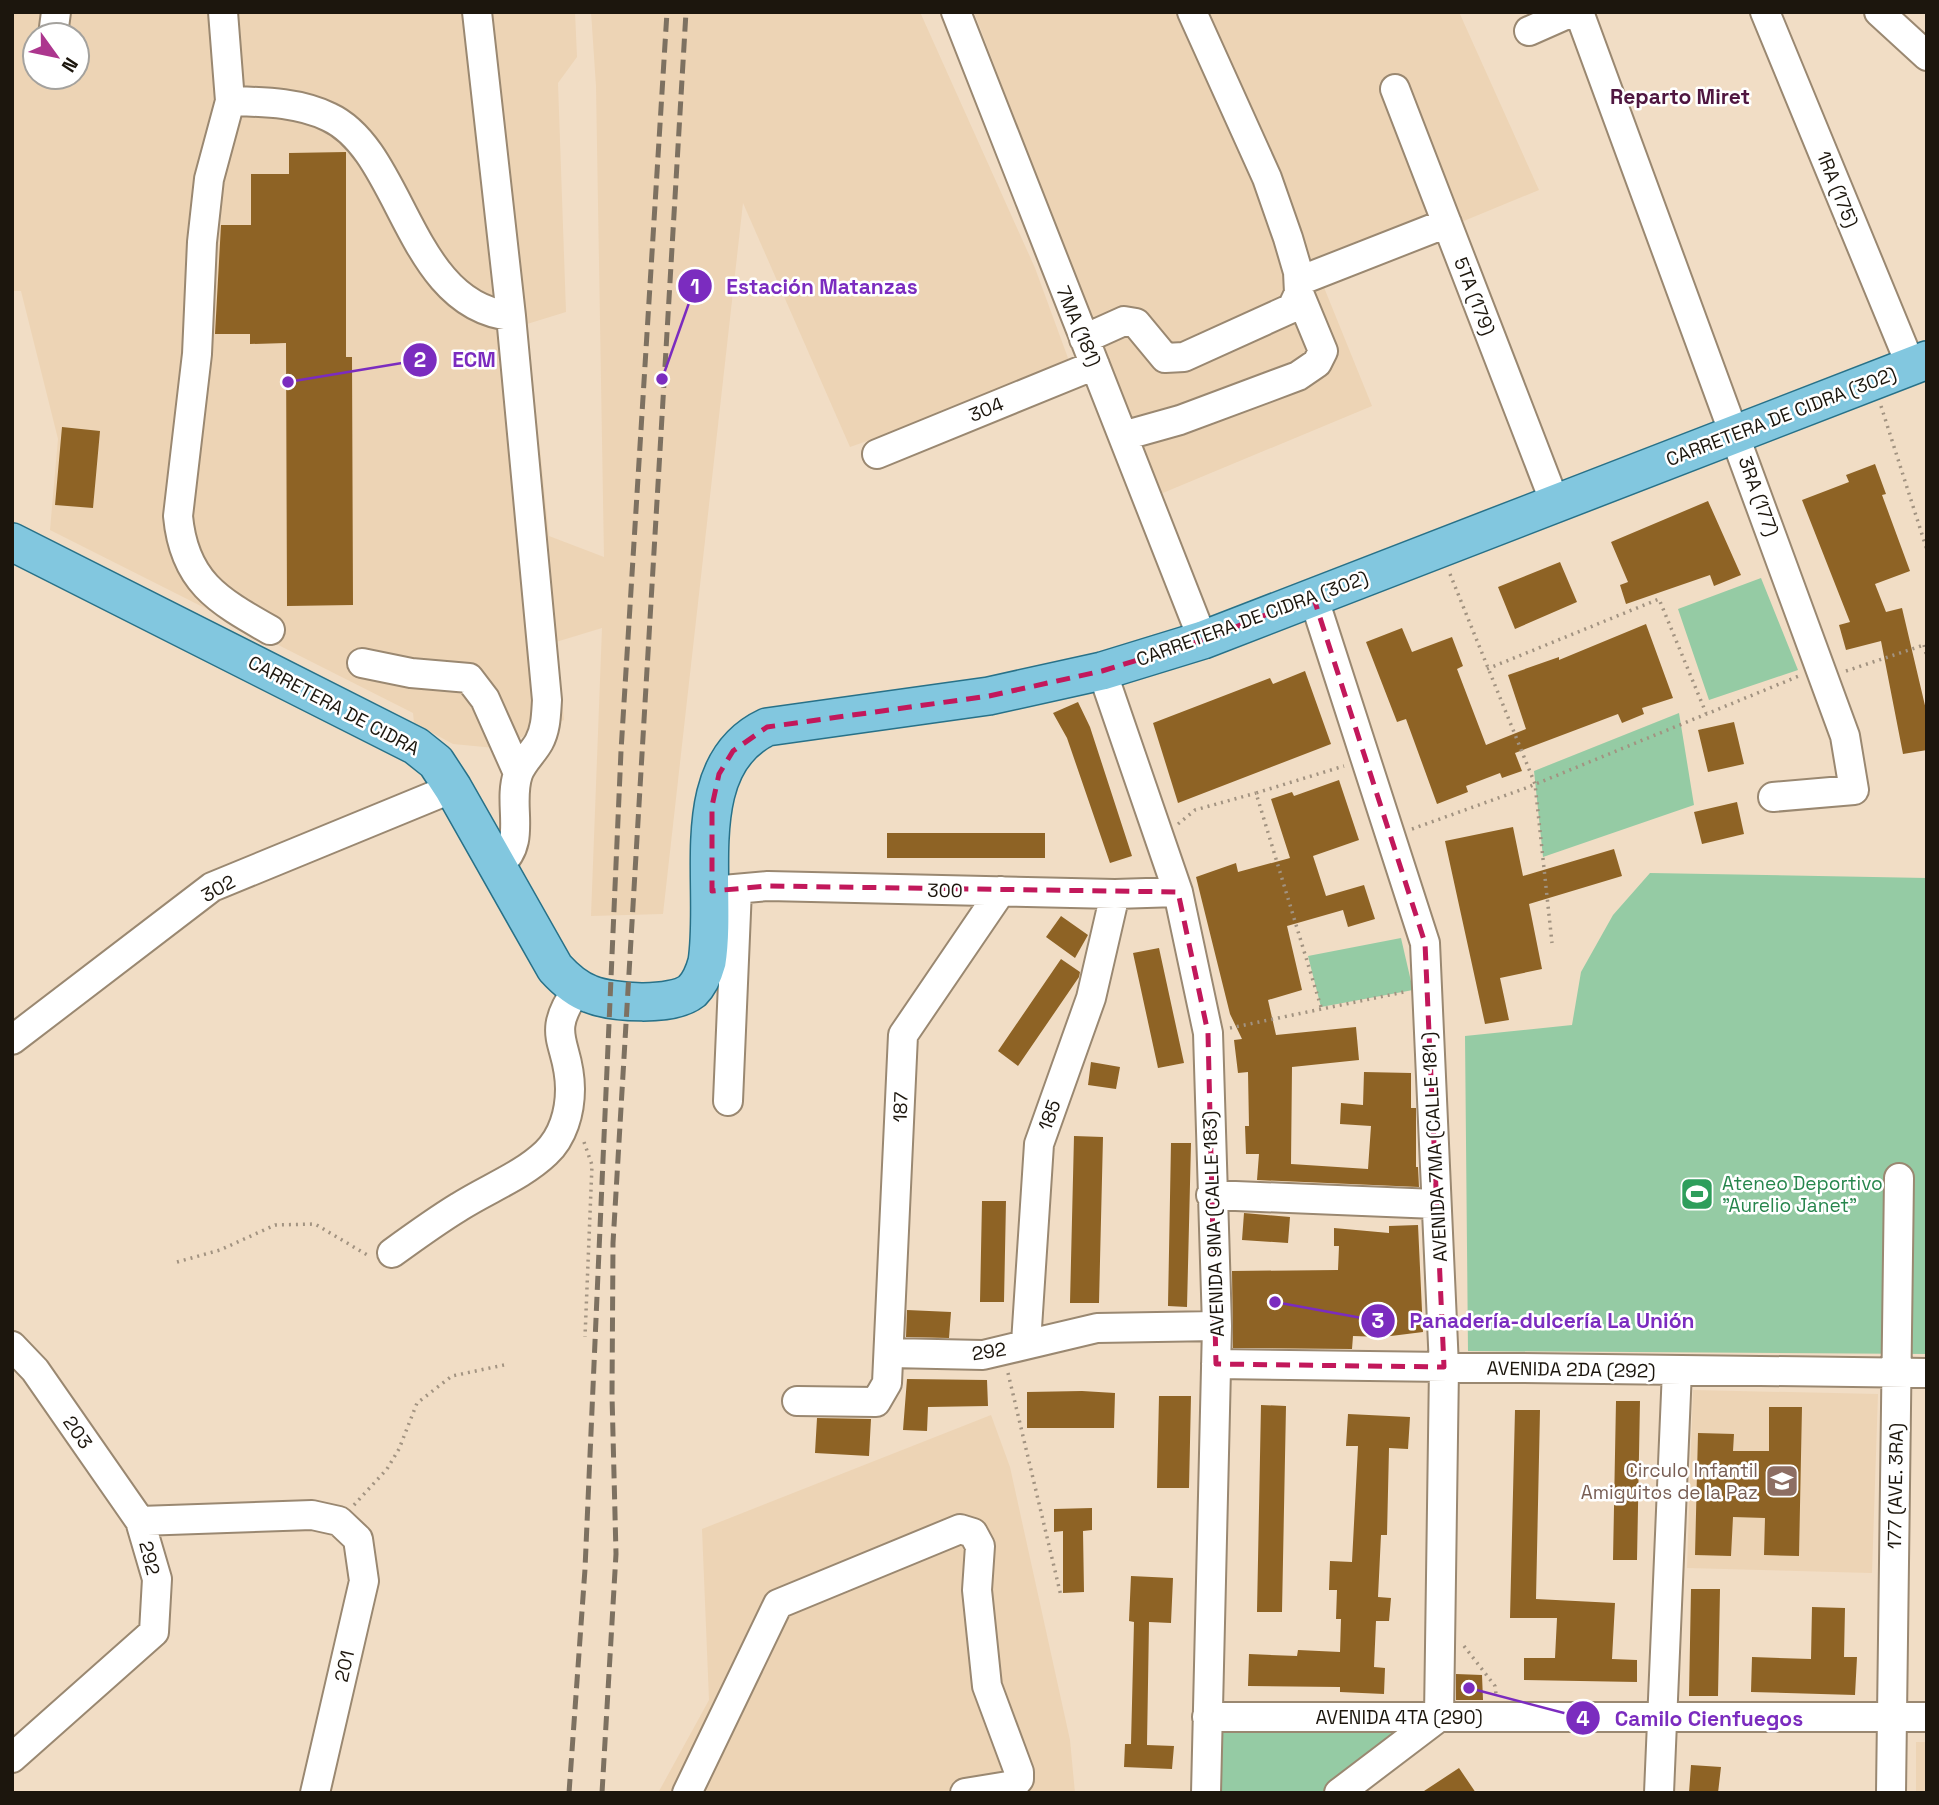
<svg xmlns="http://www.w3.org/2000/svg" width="1939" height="1805" font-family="'Space Grotesk',sans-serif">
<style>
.built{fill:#edd4b5;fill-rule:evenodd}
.green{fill:#95cba4}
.building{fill:#8e6325}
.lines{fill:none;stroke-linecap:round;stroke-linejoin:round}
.minor-casing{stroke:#9a8871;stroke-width:32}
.major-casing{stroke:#287188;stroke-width:40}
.path{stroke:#a29381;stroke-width:3.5;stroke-dasharray:2 5;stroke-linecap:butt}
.minor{stroke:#fff;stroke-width:28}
.major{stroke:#82c7df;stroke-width:37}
.rail{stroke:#7d7161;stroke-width:5;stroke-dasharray:14 7;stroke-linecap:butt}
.marked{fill:none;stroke:#c2185b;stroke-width:5;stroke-dasharray:14 9;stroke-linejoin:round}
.labels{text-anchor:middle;stroke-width:5;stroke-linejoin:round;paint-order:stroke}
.street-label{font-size:19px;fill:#1c160d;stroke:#fff}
.leisure-label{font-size:19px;fill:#27864d;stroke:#fff;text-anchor:start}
.education-label{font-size:19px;fill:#785e54;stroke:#fff;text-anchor:end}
.neighbourhood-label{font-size:21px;font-weight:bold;fill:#4f1640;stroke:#fff}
.leader{fill:none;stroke:#7b2cbf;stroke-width:2.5}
.callout-dot{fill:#7b2cbf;stroke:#fff;stroke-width:2.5}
.mark-label{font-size:21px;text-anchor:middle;font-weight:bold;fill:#fff}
.callout-label{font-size:21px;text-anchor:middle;font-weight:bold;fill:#7b2cbf;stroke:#fff;stroke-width:5;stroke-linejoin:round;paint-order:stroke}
</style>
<rect width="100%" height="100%" fill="#f1ddc5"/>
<path class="built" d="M12 12H575L577 57 558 83 566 312 527 324 549 536 604 557 596 86 591 12H920L1035 268 1072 369 850 447 743 203 663 914 591 916 602 628 556 642 564 720 495 748 453 744 414 723 413 713 50 530 58 439 21 291H12ZM35 35H77V77H35Z
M974 12H1459L1539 190 1321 280 1372 406 1158 495Z
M1693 1390 1878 1394 1872 1573 1687 1568Z
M991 1415 1010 1467 1070 1740 1075 1793H658L709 1700 702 1529Z
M1916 1742H1927V1793H1916Z"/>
<path class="green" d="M1761 578 1798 670 1709 700 1678 609Z
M1679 713 1694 805 1543 857 1534 771Z
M1650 873 1927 878V1354L1468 1351 1465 1036 1572 1025 1581 972 1613 915Z
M1401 938 1413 990 1321 1007 1308 956Z
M1227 1727 1408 1729 1322 1793H1216L1217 1736Z"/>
<path class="building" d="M346 152V357H352L353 605 287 606 286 343 250 344V334H215L221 225H251V174H289V153Z
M62 427 100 431 93 508 55 505Z
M1875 464 1886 494 1882 495 1910 571 1875 584 1886 612 1902 608 1927 714V750L1903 754 1881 641 1846 650 1839 625 1850 622 1802 500 1849 482 1846 475Z
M1708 501 1741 575 1714 586 1710 575 1626 604 1620 585 1628 582 1611 542Z
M1560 562 1577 602 1515 629 1498 587Z
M1646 624 1673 698 1642 708 1644 714 1622 723 1618 714 1515 753 1522 771 1502 778 1500 773 1466 786 1468 792 1437 804 1406 719 1397 722 1366 642 1402 628 1412 652 1452 637 1463 666 1457 669 1486 745 1526 729 1508 675 1559 657V660Z
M1305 671 1331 744 1178 803 1153 723 1270 678 1273 684Z
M1078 702 1090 727 1132 856 1110 863 1067 738 1053 713Z
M1734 722 1744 764 1708 772 1698 730Z
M1339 780 1359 840 1313 856 1326 896 1364 885 1375 919 1348 927 1343 910 1287 926 1302 990 1268 1000 1276 1035 1356 1027 1359 1060 1292 1067 1291 1164 1368 1169 1371 1126 1340 1124 1341 1103 1363 1105 1364 1072 1411 1073V1108H1416V1167H1418L1419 1187 1257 1180 1259 1154H1246L1245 1126H1249L1248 1072 1238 1073 1234 1040 1242 1039 1230 1014 1196 877 1236 863 1238 872 1290 858 1271 799 1292 792 1294 796Z
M1737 802 1744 834 1702 844 1694 812Z
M1513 827 1523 876 1614 849 1622 876 1529 904 1542 969 1500 978 1509 1020 1485 1024 1445 841Z
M887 833H1045V858H887Z
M1061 916 1088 935 1075 958 1046 937Z
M1159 948 1184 1063 1158 1068 1133 953Z
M1061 959 1080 972 1079 977 1018 1066 998 1051Z
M1091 1062 1120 1067 1116 1089 1088 1085Z
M1074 1136 1103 1137 1099 1303H1070Z
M1171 1143H1191L1187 1307 1168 1306Z
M982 1201H1006L1004 1302H980Z
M1244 1213 1290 1217 1288 1243 1242 1240Z
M1418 1225 1423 1332 1383 1337 1353 1336 1352 1349 1233 1348 1232 1271 1338 1270 1339 1246H1334V1228L1389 1233V1226Z
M907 1310 951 1312 949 1338 906 1337Z
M907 1379 987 1380 988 1406 928 1407 927 1431 903 1430Z
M1082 1391 1115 1393 1114 1428H1027V1392Z
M1159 1396H1191L1189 1488H1157Z
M1616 1401H1640L1637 1560H1613Z
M1261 1405 1286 1406 1282 1612H1257Z
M1769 1407H1802L1799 1556 1764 1555 1765 1518 1733 1517 1731 1556 1695 1555 1698 1433 1734 1434 1733 1451H1769Z
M1515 1410H1540L1536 1599 1615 1603 1612 1659 1637 1660V1682L1524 1680V1658H1555L1557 1618H1510Z
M1348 1414 1410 1417 1408 1449 1389 1448 1387 1535H1381L1378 1597 1391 1598 1389 1621H1376L1374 1667 1385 1668 1384 1694 1340 1692V1687L1248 1686 1249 1654 1297 1656 1298 1650 1340 1652 1341 1619H1336L1337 1590H1329L1330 1561 1352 1562 1358 1446H1346Z
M817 1418 871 1419 869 1456 815 1453Z
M1092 1508V1530L1083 1531 1084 1592 1063 1593V1531L1054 1532V1509Z
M1131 1576 1173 1578 1171 1623 1149 1622 1147 1745 1174 1746 1172 1769 1124 1767 1125 1744H1131L1134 1622 1129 1621Z
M1691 1589H1720L1718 1696H1689Z
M1812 1607 1845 1608 1844 1657H1857L1855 1695 1751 1692 1752 1657 1811 1659Z
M1456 1674 1482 1675 1483 1700H1456Z
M1691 1765 1721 1767 1718 1793H1689Z
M1459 1768 1476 1793H1421Z"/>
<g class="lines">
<defs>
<path id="minor" d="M223 12 230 101 209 179 202 242 197 354 178 516C184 581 217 600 270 630
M477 12 511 316 547 700C546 715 546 729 539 742 533 753 522 762 518 774 507 805 528 842 499 865
M956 12 1203 640
M1579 12 1845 736 1854 790 1773 797
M1765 12 1911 366
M1879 12 1927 56
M1529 31 1572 12
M53 35 56 12
M1395 89 1555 503
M230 101C264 102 298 102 329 117 403 151 408 306 511 316
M1299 281 1447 223
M1084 339 1124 321 1136 323 1165 358 1184 357 1292 308 1299 293 1298 272 1288 238 1267 178 1192 12
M1123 436 1180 420 1298 376 1317 363 1323 351 1299 293
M877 454 1095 365
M1313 596 1425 943 1444 1367 1439 1717 1339 1793
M362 663 411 673 469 678 485 699 518 773
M1102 671 1178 892 1208 1033 1217 1326 1206 1793
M712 891 768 886 1115 894 1178 892
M12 1040 212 887 453 788
M728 1101 737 889
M1211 1195 1436 1204
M392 1253C414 1237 436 1221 459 1207 487 1189 522 1176 546 1153 563 1137 570 1112 570 1089 570 1041 543 1037 578 988
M1026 1343 1039 1144 1091 998 1115 894
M12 1346 35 1370 140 1521 157 1579 154 1632 12 1758
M891 1353 983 1355 1097 1328 1217 1326
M1216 1364 1927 1373
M797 1401 876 1402 887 1383 903 1035 1001 891
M140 1521 312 1515 339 1521 358 1539 364 1581 315 1793
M1207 1717H1927
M687 1793 778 1604 960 1529 973 1533 980 1546 977 1590 987 1686 1019 1772V1779L1014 1785 965 1793
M1659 1793 1677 1370
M1891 1793 1899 1178"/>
<path id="major" d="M12 542 416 746 436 762 453 788 555 968C565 979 576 989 590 994 612 1003 672 1007 692 991 700 983 704 973 707 962 719 886 684 766 767 727L989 696 1102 671 1203 640 1927 360"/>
</defs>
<use href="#minor" class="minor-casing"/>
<use href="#major" class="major-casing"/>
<path class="path" d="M1881 406 1927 550
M1450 574 1535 784 1552 943
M1924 645 1927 657
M1487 669 1659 599 1706 713
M1846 671 1927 644
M1178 824 1195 810 1256 793
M1412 829 1526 788 1799 676
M1321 1007 1256 793 1344 766
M1230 1028 1404 992
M584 1142 592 1165 585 1337
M177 1262 220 1250 275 1225 315 1224 369 1256
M1008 1373 1061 1596
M354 1505 387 1469 399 1449 417 1403 452 1376 504 1365
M1464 1646 1495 1686 1496 1694"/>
<use href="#minor" class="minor"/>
<use href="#major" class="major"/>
<path class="rail" d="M569 1793 585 1569 621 751 667 12
M602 1793 616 1554 612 1395 613 1243 686 12"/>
</g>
<path class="marked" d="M1313 596 1425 943 1444 1367 1216 1364 1208 1033 1178 892 768 886 712 891V806L719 774 733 751 767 727 989 696 1102 671 1203 640Z"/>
<defs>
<symbol id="stadium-square" viewBox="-11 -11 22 22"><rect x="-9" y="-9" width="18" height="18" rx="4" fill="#2e9e5b" stroke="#fff"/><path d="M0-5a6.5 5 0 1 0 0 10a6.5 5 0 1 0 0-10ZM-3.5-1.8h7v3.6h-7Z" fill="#fff"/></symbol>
<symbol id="school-square" viewBox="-11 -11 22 22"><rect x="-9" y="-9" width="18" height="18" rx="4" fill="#8d6e63" stroke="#fff"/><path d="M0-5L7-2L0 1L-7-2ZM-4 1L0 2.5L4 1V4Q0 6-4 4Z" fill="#fff"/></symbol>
</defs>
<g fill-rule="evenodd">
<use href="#stadium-square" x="1678" y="1175" width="38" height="38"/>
<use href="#school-square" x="1763" y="1462" width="38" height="38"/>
</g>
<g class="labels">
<g class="street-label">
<text transform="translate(1838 189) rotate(68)" y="7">1RA (175)</text>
<text transform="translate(1475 296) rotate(69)" y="7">5TA (179)</text>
<text transform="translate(1079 326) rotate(67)" y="7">7MA (181)</text>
<text transform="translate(986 409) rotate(-22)" y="7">304</text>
<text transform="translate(1781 416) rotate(-21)" y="7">CARRETERA DE CIDRA (302)</text>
<text transform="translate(1759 496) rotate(70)" y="7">3RA (177)</text>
<text transform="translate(1252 618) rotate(-20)" y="7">CARRETERA DE CIDRA (302)</text>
<text transform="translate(334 705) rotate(28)" y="7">CARRETERA DE CIDRA</text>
<text transform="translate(218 888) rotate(-29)" y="7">302</text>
<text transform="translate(945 890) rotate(1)" y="7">300</text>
<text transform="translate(900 1107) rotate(-88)" y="7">187</text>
<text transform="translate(1049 1115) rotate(-70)" y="7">185</text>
<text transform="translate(1434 1147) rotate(-93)" y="7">AVENIDA 7MA (CALLE 181 )</text>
<text transform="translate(1213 1224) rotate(-92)" y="7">AVENIDA 9NA (CALLE 183)</text>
<text transform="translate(989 1351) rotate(-9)" y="7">292</text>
<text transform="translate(1571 1369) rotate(1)" y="7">AVENIDA 2DA (292)</text>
<text transform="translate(78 1432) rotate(55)" y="7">203</text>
<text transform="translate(1895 1486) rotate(-89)" y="7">177 (AVE. 3RA)</text>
<text transform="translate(150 1558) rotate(76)" y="7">292</text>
<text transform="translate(344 1666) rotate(-77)" y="7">201</text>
<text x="1399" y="1724">AVENIDA 4TA (290)</text>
</g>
<g class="leisure-label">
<text x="1722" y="1190">Ateneo Deportivo<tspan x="1722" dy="22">"Aurelio Janet"</tspan></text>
</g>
<g class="education-label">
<text x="1758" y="1477">Circulo Infantil<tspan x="1758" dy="22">Amiguitos de la Paz</tspan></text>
</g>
<g class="neighbourhood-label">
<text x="1680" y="104">Reparto Miret</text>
</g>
</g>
<path class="leader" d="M662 379L695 286M288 382L420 360M1275 1302L1378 1321M1469 1688L1583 1718"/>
<g class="callout-dot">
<circle cx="662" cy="379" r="7"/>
<circle cx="288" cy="382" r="7"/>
<circle cx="1275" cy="1302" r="7"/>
<circle cx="1469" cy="1688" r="7"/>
<circle cx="695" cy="286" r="18"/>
<circle cx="420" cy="360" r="18"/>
<circle cx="1378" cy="1321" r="18"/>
<circle cx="1583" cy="1718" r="18"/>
</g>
<g class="mark-label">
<text x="695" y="294">1</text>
<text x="420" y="367">2</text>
<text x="1378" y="1328">3</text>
<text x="1583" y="1726">4</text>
</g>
<g class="callout-label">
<text x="822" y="294">Estación Matanzas</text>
<text x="474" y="367">ECM</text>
<text x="1552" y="1328">Panadería-dulcería La Unión</text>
<text x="1709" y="1726">Camilo Cienfuegos</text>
</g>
<rect width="1939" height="1805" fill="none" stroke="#1c160d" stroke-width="28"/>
<g transform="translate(56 56) rotate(123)"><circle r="33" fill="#ffffff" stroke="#a4a29e" stroke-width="2"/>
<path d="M0-5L12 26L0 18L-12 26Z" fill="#ac368e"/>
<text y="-10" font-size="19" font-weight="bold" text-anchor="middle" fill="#1c160d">N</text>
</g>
</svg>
